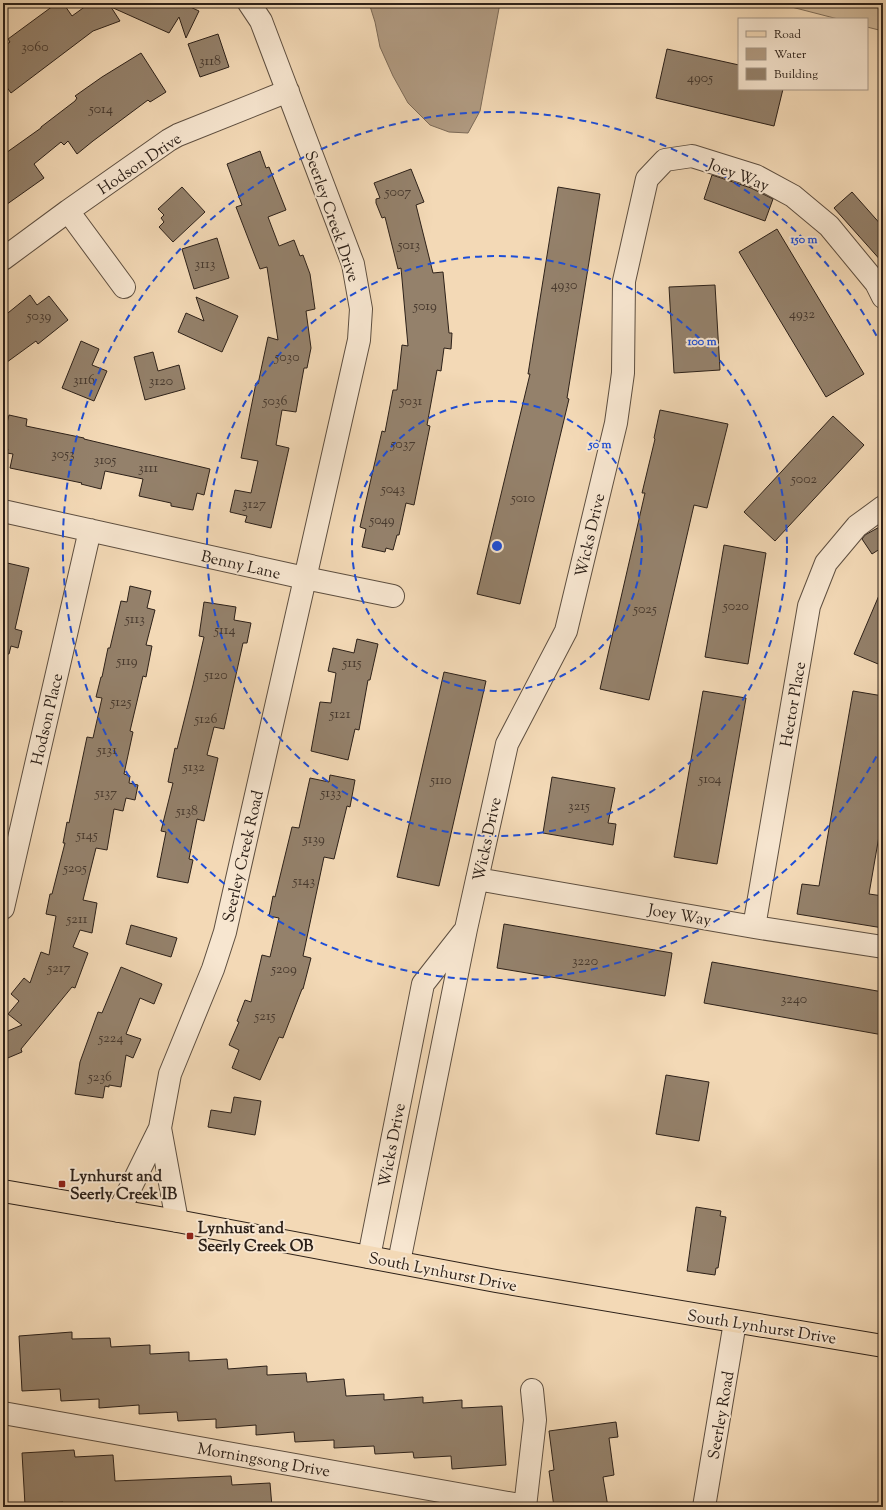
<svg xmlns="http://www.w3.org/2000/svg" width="886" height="1510" font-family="'Sorts Mill Goudy',serif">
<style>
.green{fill:#d1ba9b;stroke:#7f6e5a}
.water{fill:#b09a81;stroke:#7c6a57}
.building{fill:#94816b;stroke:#2d2119}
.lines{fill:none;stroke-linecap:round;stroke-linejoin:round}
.minor-casing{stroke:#5e4f40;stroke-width:24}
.major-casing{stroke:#2d2119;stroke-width:24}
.minor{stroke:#f7e6d0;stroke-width:22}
.major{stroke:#f3d9b6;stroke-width:22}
.ring{fill:none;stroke:#1d4ed8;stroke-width:2;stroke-dasharray:7 5}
.poi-dot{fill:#8f2418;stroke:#f7e6d0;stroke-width:1.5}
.labels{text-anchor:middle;stroke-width:4;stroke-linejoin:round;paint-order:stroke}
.number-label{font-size:14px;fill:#47392e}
.street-label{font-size:16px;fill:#2d2119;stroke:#f7e6d0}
.poi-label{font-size:16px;font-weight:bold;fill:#2d2119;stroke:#f7e6d0;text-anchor:start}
.centre{fill:#1d4ed8;stroke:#f7e6d0;stroke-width:2}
.ring-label{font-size:12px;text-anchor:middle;font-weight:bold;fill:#1d4ed8;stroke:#f7e6d0;stroke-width:4;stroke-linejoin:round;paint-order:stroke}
</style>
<rect width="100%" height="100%" fill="#f3d9b6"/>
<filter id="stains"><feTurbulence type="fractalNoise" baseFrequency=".005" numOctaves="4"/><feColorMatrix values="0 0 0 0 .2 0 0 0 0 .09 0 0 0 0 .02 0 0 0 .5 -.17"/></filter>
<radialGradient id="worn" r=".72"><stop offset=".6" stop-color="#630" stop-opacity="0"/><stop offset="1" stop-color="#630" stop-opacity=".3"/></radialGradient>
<path class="green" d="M776 3H883V34L879 30 867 27V19H838Z"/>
<path class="water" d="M369 3H500L480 111 468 133 449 132 430 125 408 103 393 76 380 47 375 22Z"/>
<path class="building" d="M57 3H63L72 16 90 3H187L186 5 199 11 186 38 179 17 169 33 111 7 120 21 93 31 11 93 3 82V47L10 42 8 39Z
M218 34 229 67 200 77 188 44Z
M667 49 739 65V89H783L774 126 656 98Z
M141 53 166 92 150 102 148 100 93 141 77 154 68 141 64 145 61 142 34 164 44 178 3 207V155L41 128V127L75 101 77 98 75 96 102 77Z
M260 151 266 168 269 167 286 210 268 217 279 246 294 240 300 256 303 255 310 274 315 309 306 311 311 348 307 368H304L296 412 282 410 276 445 289 448 271 528 245 522 247 516 230 512 235 490 251 493 258 461 241 458 256 383 258 384 268 337 278 340 267 267 260 269 236 207 242 205 227 164Z
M411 169 424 202 416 205 433 273 443 272 449 333H452L451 349 444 348 441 371 437 370 427 425 430 426 414 505 406 503 399 535H397L393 550 386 548 385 552 362 547 366 529 360 527 382 431 385 432 393 390H397L402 345 408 346 401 268 398 269 385 217 382 218 376 203V199L380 198 374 183Z
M712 175 751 188 773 199 765 221 704 199Z
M182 187 205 212 173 242 159 227 164 222 161 218 164 215 158 209Z
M558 187 600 194 567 398 569 399 520 604 477 594 530 374H528Z
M852 192 883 227V263L834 208Z
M777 229 864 374 826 397 739 252Z
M217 238 229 278 194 289 182 249Z
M715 285 720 370 674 373 669 287Z
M30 295 37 305 49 296 68 320 38 344 36 341 3 365V317Z
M196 297 238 316 222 352 178 332 186 313 204 321Z
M81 341 99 349 92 365 107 371 94 401 62 388Z
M153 352 158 371 179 365 185 389 145 400 134 357Z
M660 410 728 424 707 508 694 505 649 700 600 689 645 493H642L655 439 654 438Z
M9 415 27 419 26 426 84 438V439L210 469 204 495 197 493 193 510 171 506V503L139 496 143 479 105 471 101 489 81 484 82 483 10 468 13 454 7 453 8 449 3 448V431L5 423H7Z
M833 416 864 445 775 541 744 512Z
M883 525V547L872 554 862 539 865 535Z
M724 545 766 553 748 664 705 657Z
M3 562 29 568 15 629 22 631 18 648 11 646 9 654H3Z
M130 586 151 591 147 608 155 610 146 645 152 646 146 677 143 676 130 731 133 732 124 774 130 776 129 783 138 785 135 800 126 798 123 811 114 809 107 850 96 848 83 900 97 903 92 933 80 930 73 947 88 953 75 988 72 987 21 1049 22 1052 3 1060V1033L22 1025 8 1014 19 1001 11 994 24 978 30 983 41 952 49 955 56 916 46 914 50 894H52L65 843H63L67 822 69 823 87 737 93 738 102 698 96 697 101 677H102L108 648H110L121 601 127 602Z
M883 586V666L854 654Z
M204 602 236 607 234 620 251 623 247 643H243L224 729 214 727 207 755 218 758 204 821 197 819 189 859 193 860 188 883 157 877 166 832 161 831 173 783 168 782 175 748 177 749 193 685 204 637 199 636Z
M357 639 378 644 370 680H368L359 730 355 729 348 760 311 751 320 702 331 703 336 673 328 671 333 648 354 653Z
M444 672 486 681 439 886 397 877Z
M703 691 746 698 717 864 674 857Z
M853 691 883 696V813L869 894 883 896V928L797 914 802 884 819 886Z
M330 775 355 780 350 807 347 806 334 859 324 857 303 956 311 958 303 989H302L283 1038 279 1037 260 1080 232 1068 239 1050 229 1045 239 1022 237 1021 245 1000 251 1002 262 955 270 957 279 918 269 916 273 896 275 897 292 827 299 828 310 778 329 782Z
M552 777 615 788 608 823 616 824 613 845 543 833Z
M504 924 672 953 665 996 497 968Z
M131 925 177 938 171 957 126 944Z
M712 962 883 992V1035L704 1003Z
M121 967 162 984 154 1004 140 998 126 1034 141 1039 133 1058 126 1055 121 1087 109 1085V1087L105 1086 103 1098 75 1094 80 1062 98 1012 102 1013Z
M666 1075 709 1082 699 1141 656 1134Z
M234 1097 261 1101 255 1135 208 1127 211 1110 231 1113Z
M696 1207 721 1211 720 1216 726 1217 718 1268H716L715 1275 687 1271Z
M72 1332V1339L110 1338 111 1347 150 1345V1354L189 1352V1361L227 1359 228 1369 267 1366V1375L306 1373 307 1382 344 1379 346 1396 384 1394V1400L423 1397V1403L462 1400V1408L502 1406 506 1465 452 1469 451 1456 414 1458 413 1452 375 1454 374 1446 334 1448V1440L295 1442 294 1432 256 1435V1425L216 1428V1419L178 1421 177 1412 139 1414V1405L99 1408V1399L61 1401 60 1389 22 1391 19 1336Z
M616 1422 618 1437 609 1438 614 1475 603 1477 608 1507H554L549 1471 554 1470 549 1431Z
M74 1450 75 1457 113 1455 115 1481 231 1476 232 1485 270 1483 272 1507H63V1502L25 1505 22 1453Z"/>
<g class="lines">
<defs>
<path id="minor" d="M68 211 124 287
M3 259 68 211 169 140 178 135 288 91
M3 511 305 578 393 596
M477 879 754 927 883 947
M3 908 90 530
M754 927 809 606 826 563 857 526 883 507
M160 1128 177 1221
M119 1211 160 1128 170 1074 213 969 225 932 359 340 361 309 353 264 261 21 249 3
M369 1257 423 984 463 933
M399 1262 466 929 507 744 566 631 616 423 623 373 624 281 647 179 665 160 692 156 756 176 793 196 829 226 876 283 883 297
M3 1413 525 1506
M525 1507 535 1420 532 1390
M704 1507 735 1322"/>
<path id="major" d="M3 1191 177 1221 496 1281 883 1346"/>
</defs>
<use href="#minor" class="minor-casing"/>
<use href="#major" class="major-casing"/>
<use href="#minor" class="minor"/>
<use href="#major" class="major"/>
</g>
<g class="ring">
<circle cx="497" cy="546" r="145"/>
<circle cx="497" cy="546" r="290"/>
<path d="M882 746A434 434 0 1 1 882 346"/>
</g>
<g class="poi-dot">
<rect x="58" y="1180" width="8" height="8" rx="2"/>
<rect x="186" y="1232" width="8" height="8" rx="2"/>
</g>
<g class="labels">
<g class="number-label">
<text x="35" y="51">3060</text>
<text x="210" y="65">3118</text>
<text x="700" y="82">4905</text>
<text x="101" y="113">5014</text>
<text x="398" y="196">5007</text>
<text x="409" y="249">5013</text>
<text x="205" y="268">3113</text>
<text x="564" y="289">4930</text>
<text x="425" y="310">5019</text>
<text x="802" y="318">4932</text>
<text x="39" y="320">5039</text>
<text x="287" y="361">5030</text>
<text x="84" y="384">3116</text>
<text x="161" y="385">3120</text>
<text x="275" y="405">5036</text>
<text x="411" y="405">5031</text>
<text x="403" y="448">5037</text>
<text x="63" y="458">3053</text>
<text x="105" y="464">3105</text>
<text x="148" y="472">3111</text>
<text x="804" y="483">5002</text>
<text x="393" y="493">5043</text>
<text x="523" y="502">5010</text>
<text x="254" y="508">3127</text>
<text x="382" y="524">5049</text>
<text x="736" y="610">5020</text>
<text x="645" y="613">5025</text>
<text x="135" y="623">5113</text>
<text x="225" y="634">5114</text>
<text x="127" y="665">5119</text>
<text x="352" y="667">5115</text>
<text x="216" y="679">5120</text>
<text x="121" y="706">5125</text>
<text x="340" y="718">5121</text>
<text x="206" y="723">5126</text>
<text x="107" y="754">5131</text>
<text x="194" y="771">5132</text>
<text x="710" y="783">5104</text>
<text x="441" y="784">5110</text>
<text x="106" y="797">5137</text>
<text x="331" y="797">5133</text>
<text x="579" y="810">3215</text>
<text x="187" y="815">5138</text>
<text x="87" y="839">5145</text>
<text x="314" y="843">5139</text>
<text x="75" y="872">5205</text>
<text x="304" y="885">5143</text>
<text x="77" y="923">5211</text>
<text x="585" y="965">3220</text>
<text x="59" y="972">5217</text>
<text x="284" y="973">5209</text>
<text x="794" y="1003">3240</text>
<text x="265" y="1020">5215</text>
<text x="111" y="1042">5224</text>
<text x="100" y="1081">5236</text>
</g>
<g class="street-label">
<text transform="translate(139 163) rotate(-34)" y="6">Hodson Drive</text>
<text transform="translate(739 174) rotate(21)" y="6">Joey Way</text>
<text transform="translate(333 216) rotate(71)" y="6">Seerley Creek Drive</text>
<text transform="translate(589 535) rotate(-77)" y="6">Wicks Drive</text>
<text transform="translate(241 564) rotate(13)" y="6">Benny Lane</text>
<text transform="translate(792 704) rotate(-80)" y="6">Hector Place</text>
<text transform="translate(46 719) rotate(-77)" y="6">Hodson Place</text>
<text transform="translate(486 839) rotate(-78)" y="6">Wicks Drive</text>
<text transform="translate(242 856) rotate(-77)" y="6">Seerley Creek Road</text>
<text transform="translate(680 914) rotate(10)" y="6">Joey Way</text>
<text transform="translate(391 1145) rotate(-79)" y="6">Wicks Drive</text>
<text transform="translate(443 1271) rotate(11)" y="6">South Lynhurst Drive</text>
<text transform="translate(762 1326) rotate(9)" y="6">South Lynhurst Drive</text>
<text transform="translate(720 1415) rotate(-80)" y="6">Seerley Road</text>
<text transform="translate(264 1459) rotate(10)" y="6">Morningsong Drive</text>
</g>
<g class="poi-label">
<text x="70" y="1181">Lynhurst and<tspan x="70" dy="18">Seerly Creek IB</tspan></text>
<text x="198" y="1233">Lynhust and<tspan x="198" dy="18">Seerly Creek OB</tspan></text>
</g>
</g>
<circle cx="497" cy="546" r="6" class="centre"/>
<g class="ring-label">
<text x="804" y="243">150 m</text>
<text x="702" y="345">100 m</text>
<text x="600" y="448">50 m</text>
</g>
<rect width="886" height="1510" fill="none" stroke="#f3d9b6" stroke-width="16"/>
<rect x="4" y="4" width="878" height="1502" fill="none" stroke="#2d2119" stroke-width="2"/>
<rect x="8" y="8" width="870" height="1494" fill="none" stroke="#2d2119"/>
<rect x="738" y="18" width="130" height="72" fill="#f7e6d0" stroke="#a69787"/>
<rect x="746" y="31" width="20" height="6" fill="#f3d9b6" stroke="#a69787"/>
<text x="774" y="38" font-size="12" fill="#2d2119">Road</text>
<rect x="746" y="48" width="20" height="12" fill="#b09a81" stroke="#a69787"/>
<text x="774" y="58" font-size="12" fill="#2d2119">Water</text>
<rect x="746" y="68" width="20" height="12" fill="#94816b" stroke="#a69787"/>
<text x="774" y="78" font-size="12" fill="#2d2119">Building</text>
<rect width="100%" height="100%" filter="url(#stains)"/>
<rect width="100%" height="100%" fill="url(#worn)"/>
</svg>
